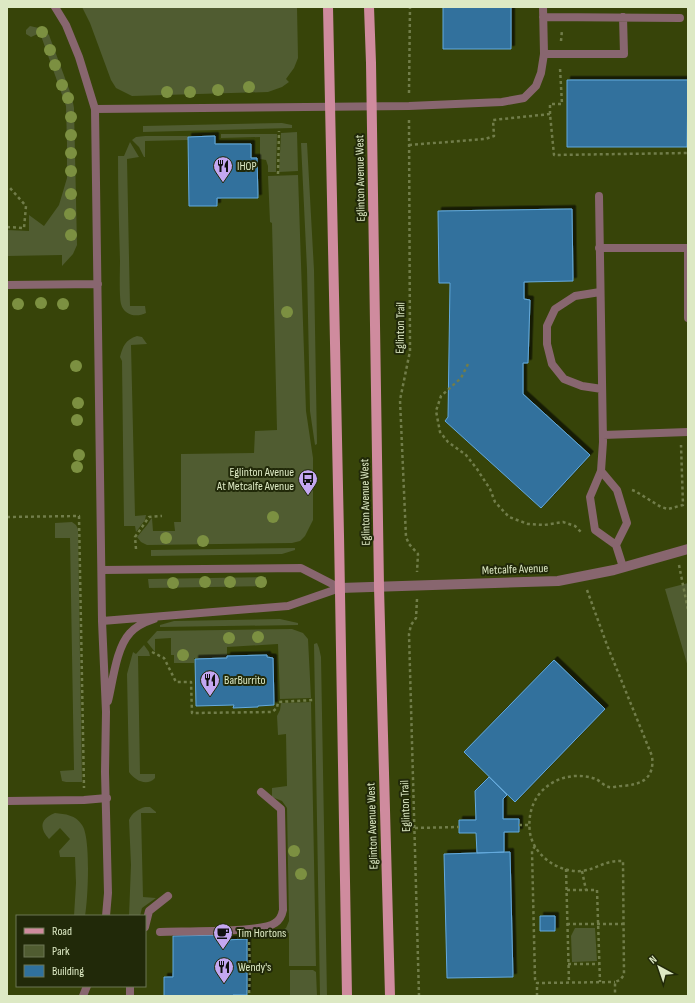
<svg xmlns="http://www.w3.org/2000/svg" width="695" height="1003" font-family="'Sofia Sans Condensed',sans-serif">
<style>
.green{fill:#505c31}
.building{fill:#30719d;stroke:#65aadd;filter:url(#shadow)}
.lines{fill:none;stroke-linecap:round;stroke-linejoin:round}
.path{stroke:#717d4a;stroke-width:2.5;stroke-dasharray:3 3;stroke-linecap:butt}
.service{stroke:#88666f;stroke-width:8}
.minor{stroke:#88666f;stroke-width:10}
.primary{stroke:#cf8b9e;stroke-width:10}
.tree{fill:#7c9041}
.labels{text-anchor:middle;stroke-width:4;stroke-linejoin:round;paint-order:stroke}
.poi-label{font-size:12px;fill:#dde9c4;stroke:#212909;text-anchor:start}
.street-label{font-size:12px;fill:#dde9c4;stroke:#212909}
</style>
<defs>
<filter id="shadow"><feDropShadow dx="3.5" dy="-3.5" stdDeviation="0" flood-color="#0009"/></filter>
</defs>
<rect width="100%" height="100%" fill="#374409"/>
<path class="green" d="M82 7H297L298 58 294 68 286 79 289 82 282 87 268 92 132 96 116 88 111 80 90 23Z
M30 26 43 29 49 35 72 97 74 108 77 245 73 254 62 266V255L7 256V230L29 231V215L44 226 59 205 67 178V144L66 106 40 33 31 37 26 34V30Z
M282 123 292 125V128L143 132V126Z
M297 132 298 171 279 172 281 133Z
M221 134H277L276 172H268V166L266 160 260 159V137L221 138Z
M145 136H188V140L145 141V157H144L139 147 132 140 136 137Z
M130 142 139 157 127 159 130 306H145L146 313C136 318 124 315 121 304 119 294 120 271 120 261 119 226 118 191 118 156H124Z
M301 143H307L314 270 317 444 315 445 310 411 307 269Z
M298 175 306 411 313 458V520L305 536 300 541 292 543 147 545 141 542 137 537 147 525 151 519 152 518 153 531H175L174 522H181V454L254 453 255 431 277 430 272 223 270 222 268 176Z
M137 336 142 337 147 344 131 345 135 516 146 515 145 520 136 532 135 526H124L122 361 120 357C123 346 125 340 137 336Z
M72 522 76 525 78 529 82 782H66L62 781 60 771 74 770 70 538H55V523Z
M295 548V550L282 554 151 556V550Z
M266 577V586L149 588 148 579Z
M688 583V667L665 589Z
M280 619 298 623V625L160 627V625L174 621Z
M292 629 303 633 308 639 311 698 280 699 278 644 227 647V658H194V663H174V655H171V638L155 639V652L147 642 157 631Z
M317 643 319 648 321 657 327 996H320L314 644Z
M144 645 149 652 150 656H138L140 774H155V778C147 787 134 780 129 772L127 674 133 652 136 654Z
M311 702 316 966H289V933H277L286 928 289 921 287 808 282 801 272 797V788L287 786 286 734 278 735 277 716 280 710 281 703Z
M145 807H150L156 812V813H141L143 897 156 898 142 908 140 916H129L131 865 129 820C132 813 138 809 145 807Z
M55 813C65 814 76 815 82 825 91 837 88 899 85 916H74L76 883 75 857H60L59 851 70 839 60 828 49 839C39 828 40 819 55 813Z
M575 928H595L597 961 572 962 571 936Z
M290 970H313L316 972 317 996H290Z"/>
<path class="building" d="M443 7H511V49H443Z
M567 80H688L687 147H567Z
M215 136V144H251V158H257L258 198H217V206H189L188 137Z
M572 209 573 281 524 282V299L530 300 528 363H523V394L590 455 541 508 445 421 448 417 450 283H439L438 211Z
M267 655V657L273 658 274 705 258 706V707L233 708 234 705 196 706 195 659 227 658V656Z
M554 660 605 709 515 802 464 752Z
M489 777 507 795 503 799V819H519V832H504V852L477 853 476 833H459V820H476L475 791Z
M510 852 513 977 447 978 444 854Z
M540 916H555V931H540Z
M225 935 226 940 247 939V995H233V996H164V977H173V936Z"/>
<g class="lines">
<path class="path" d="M561 41 562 30
M409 93 410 7
M550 114V104H562L560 68
M409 120 410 351 400 400 406 537 409 544 418 554 417 572
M409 145 485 139 494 136 493 120 550 114 554 155 688 153
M278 174 279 131
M7 227 24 228 26 206 10 188
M468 364 461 378 441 396 436 411 440 432 448 442 466 455 477 469 490 489 495 502 509 517 528 524 544 525 563 522 575 526 581 532
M632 490 635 491 661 507 668 509 683 505 681 445
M7 517 79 516 84 788
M136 549 135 537 149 517 162 516
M679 565 688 610
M587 590 607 645 652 756C655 779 641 785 621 786 617 786 612 788 609 787 604 786 600 781 596 779 576 772 554 777 540 793 531 804 528 818 530 833 534 856 559 873 582 871 597 869 605 860 623 861L624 975 620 980 615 982V996
M417 599 416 618 411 625 409 634 419 996
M152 652 164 658 176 682H191L192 713 272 712 277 708 278 702 313 700
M519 825H529
M415 828 459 827
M535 846 532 851 535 979 537 983
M566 869 569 983
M582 871 586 890
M567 890H597L600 982
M567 924H623
M249 942 250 968 249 996
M568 964H599
M537 996V983L615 982"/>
<path class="service" d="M55 7 66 25 79 57 95 109 102 621 106 712 105 772 108 893 106 916
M543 17 680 18
M544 54H624L623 17
M95 109 409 106 502 102 524 98 536 86 541 73 544 54 543 7
M599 196 603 442 601 471 590 497 595 530 616 545 623 567
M599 248H688V318
M7 285 98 284
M600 292 575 296 555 309 547 326V344L552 364 564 379 582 386 602 389
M603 435 688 432
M601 471 617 490 627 523 616 545
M102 570 301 568 340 588
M102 621 288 606 340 588
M108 701C113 681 116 648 130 633 136 626 145 622 154 619
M7 801 84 800 107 798
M145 927 149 911 168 896
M160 932C182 931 261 933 275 923 280 920 282 915 283 910L281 809 261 792
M83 996 87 986
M130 996V986"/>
<path class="minor" d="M340 588 558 581 614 570 688 549"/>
<path class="primary" d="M328 7 339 535 347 996
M369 7 371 63 379 587 390 996"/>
</g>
<g class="tree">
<circle cx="42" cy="32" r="6"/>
<circle cx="50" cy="50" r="6"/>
<circle cx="55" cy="65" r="6"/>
<circle cx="62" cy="85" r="6"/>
<circle cx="249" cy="87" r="6"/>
<circle cx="218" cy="90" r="6"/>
<circle cx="167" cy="92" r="6"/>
<circle cx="190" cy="92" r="6"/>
<circle cx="68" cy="98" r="6"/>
<circle cx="71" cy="117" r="6"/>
<circle cx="71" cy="135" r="6"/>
<circle cx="71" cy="153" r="6"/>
<circle cx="71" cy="171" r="6"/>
<circle cx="71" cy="194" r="6"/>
<circle cx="70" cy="214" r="6"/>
<circle cx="71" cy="235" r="6"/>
<circle cx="41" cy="303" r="6"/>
<circle cx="18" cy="304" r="6"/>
<circle cx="63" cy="304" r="6"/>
<circle cx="287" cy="312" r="6"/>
<circle cx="76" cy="366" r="6"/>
<circle cx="78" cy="403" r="6"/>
<circle cx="77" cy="420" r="6"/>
<circle cx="79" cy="455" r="6"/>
<circle cx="77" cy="467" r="6"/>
<circle cx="273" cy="517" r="6"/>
<circle cx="166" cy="538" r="6"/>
<circle cx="203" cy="541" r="6"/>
<circle cx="205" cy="582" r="6"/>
<circle cx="230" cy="582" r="6"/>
<circle cx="261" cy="582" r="6"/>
<circle cx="173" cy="583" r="6"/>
<circle cx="258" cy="637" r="6"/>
<circle cx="229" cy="638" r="6"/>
<circle cx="183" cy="655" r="6"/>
<circle cx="294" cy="851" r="6"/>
<circle cx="301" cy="874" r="6"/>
</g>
<defs>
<symbol id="restaurant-pin" viewBox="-11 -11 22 30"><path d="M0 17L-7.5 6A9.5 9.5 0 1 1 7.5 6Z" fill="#c4a7f1" stroke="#212909"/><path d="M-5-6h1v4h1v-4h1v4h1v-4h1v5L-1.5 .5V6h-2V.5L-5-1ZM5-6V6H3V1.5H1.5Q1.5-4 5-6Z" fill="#111"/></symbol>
<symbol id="bus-pin" viewBox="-11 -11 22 30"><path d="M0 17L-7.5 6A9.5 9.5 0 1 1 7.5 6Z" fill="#c4a7f1" stroke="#212909"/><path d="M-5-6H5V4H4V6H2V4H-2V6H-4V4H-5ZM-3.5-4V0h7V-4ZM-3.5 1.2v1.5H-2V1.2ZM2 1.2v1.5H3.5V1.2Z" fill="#111"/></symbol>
<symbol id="cafe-pin" viewBox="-11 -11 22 30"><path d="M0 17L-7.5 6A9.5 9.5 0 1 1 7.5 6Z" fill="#c4a7f1" stroke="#212909"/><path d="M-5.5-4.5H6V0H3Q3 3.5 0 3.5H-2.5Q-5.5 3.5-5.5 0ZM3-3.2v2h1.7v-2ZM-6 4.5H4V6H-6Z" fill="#111"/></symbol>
</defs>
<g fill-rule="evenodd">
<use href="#restaurant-pin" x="212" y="155" width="22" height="30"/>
<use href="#bus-pin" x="297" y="468" width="22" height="30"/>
<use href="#restaurant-pin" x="199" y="669" width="22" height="30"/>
<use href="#cafe-pin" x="212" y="922" width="22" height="30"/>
<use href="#restaurant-pin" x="213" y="956" width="22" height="30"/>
</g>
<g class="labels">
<g class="poi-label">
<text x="237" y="170">IHOP</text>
<text x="294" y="476" text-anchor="end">Eglinton Avenue<tspan x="294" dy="14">At Metcalfe Avenue</tspan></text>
<text x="224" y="684">BarBurrito</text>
<text x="237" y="937">Tim Hortons</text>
<text x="238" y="971">Wendy's</text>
</g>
<g class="street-label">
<text transform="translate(360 178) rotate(-91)" y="4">Eglinton Avenue West</text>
<text transform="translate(400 328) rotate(-89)" y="4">Eglinton Trail</text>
<text transform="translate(365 502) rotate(-91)" y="4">Eglinton Avenue West</text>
<text transform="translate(515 569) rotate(-2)" y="4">Metcalfe Avenue</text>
<text transform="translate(405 806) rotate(-92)" y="4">Eglinton Trail</text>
<text transform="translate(372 826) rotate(-92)" y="4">Eglinton Avenue West</text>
</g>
</g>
<rect width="695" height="1003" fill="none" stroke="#dde9c4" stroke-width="16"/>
<rect x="16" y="915" width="130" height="72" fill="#212909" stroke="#6c7654"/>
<rect x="24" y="928" width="20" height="6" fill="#cf8b9e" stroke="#6c7654"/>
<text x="52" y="935" font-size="12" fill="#dde9c4">Road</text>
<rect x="24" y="945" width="20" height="12" fill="#505c31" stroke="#6c7654"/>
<text x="52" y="955" font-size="12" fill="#dde9c4">Park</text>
<rect x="24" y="965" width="20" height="12" fill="#30719d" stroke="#6c7654"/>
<text x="52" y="975" font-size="12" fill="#dde9c4">Building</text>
<g transform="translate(659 967) rotate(320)" stroke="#212909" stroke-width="3" paint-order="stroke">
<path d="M0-3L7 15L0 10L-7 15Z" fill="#dde9c4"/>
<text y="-6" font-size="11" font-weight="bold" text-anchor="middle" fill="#dde9c4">N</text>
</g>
</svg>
